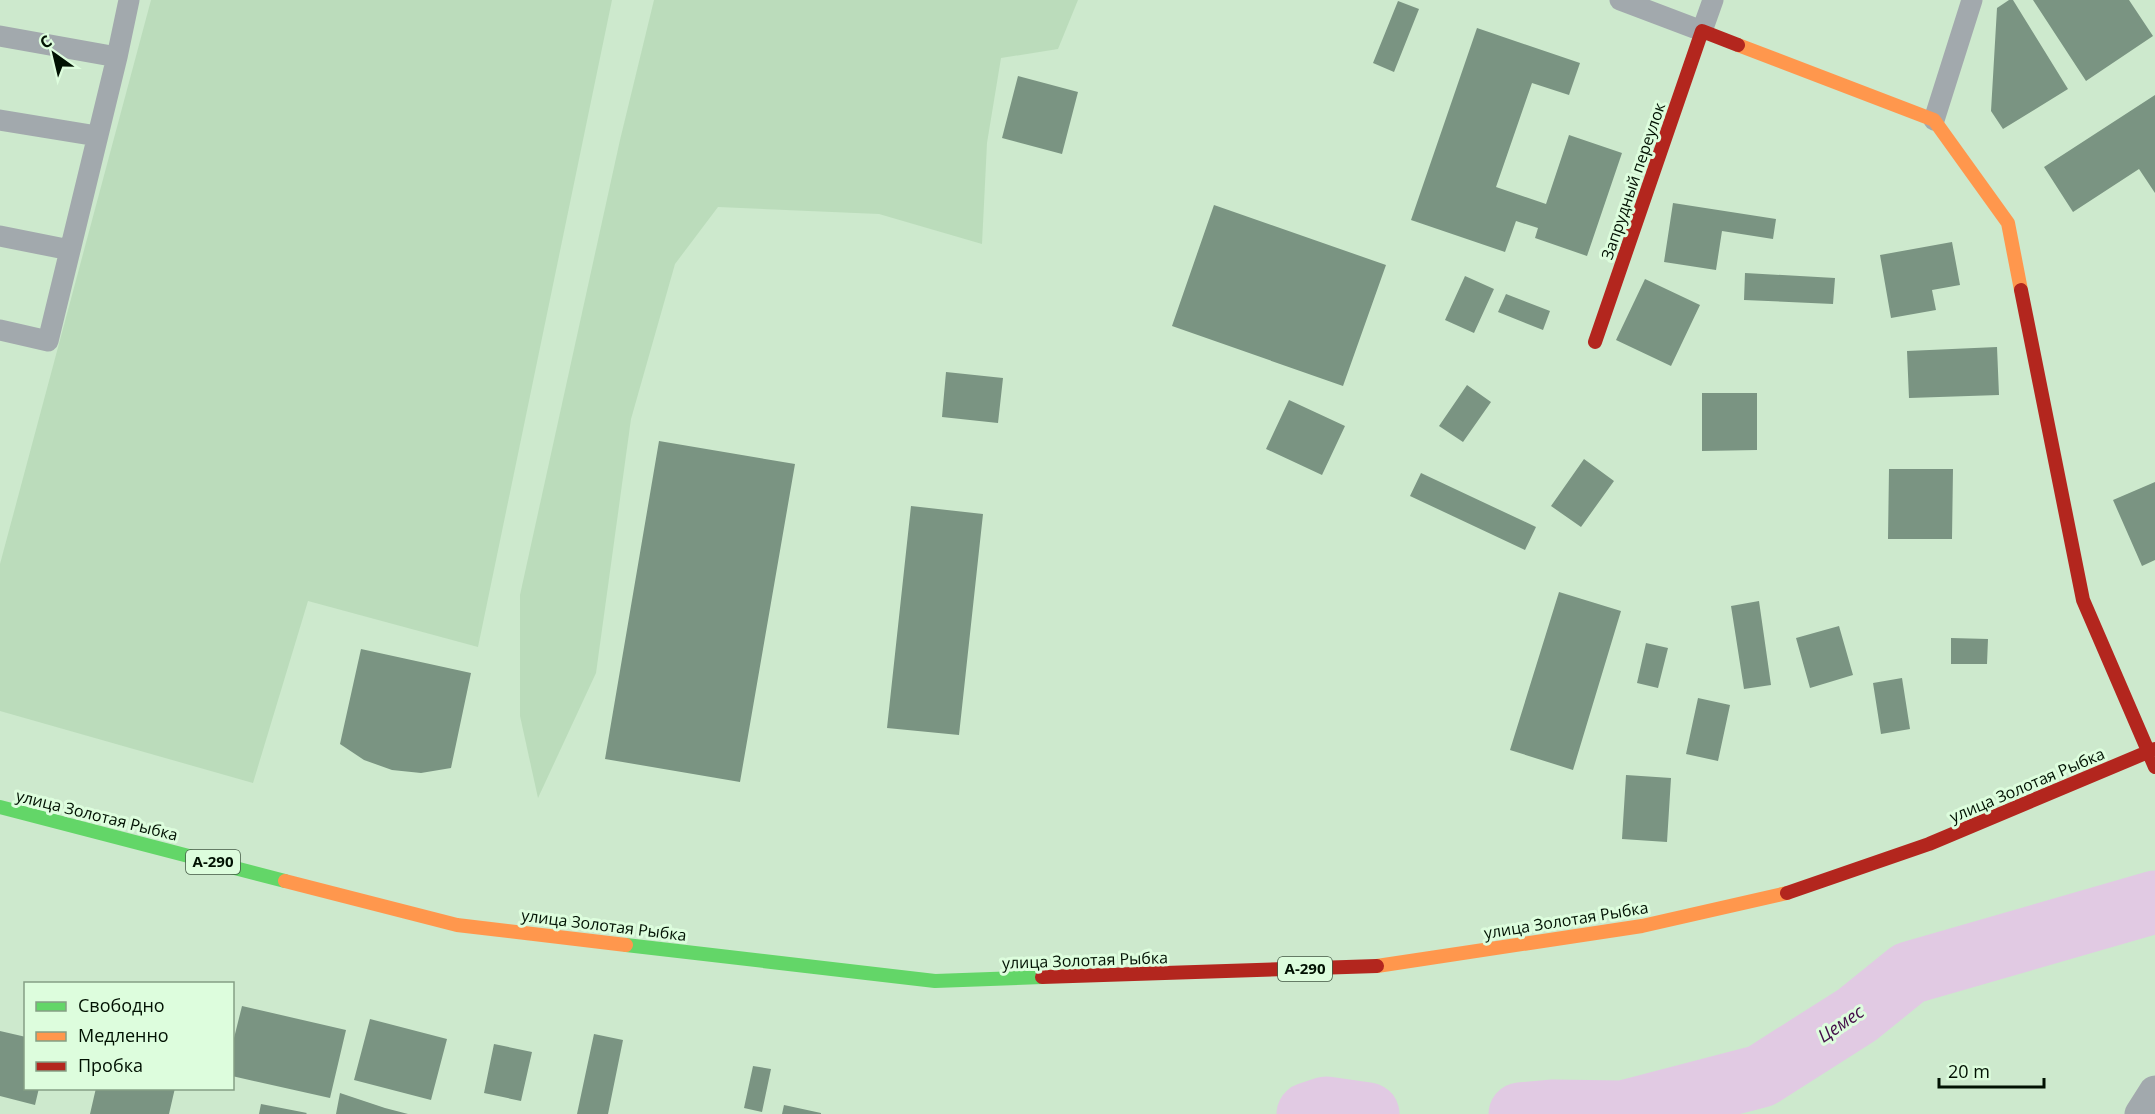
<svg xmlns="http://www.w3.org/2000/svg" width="2155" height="1114" font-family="'Open Sans',sans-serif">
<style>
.green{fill:#bbdcbb}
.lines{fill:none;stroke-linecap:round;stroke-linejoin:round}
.river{stroke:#e1cae3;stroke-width:63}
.building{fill:#7a9482}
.lane{stroke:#a2a9ad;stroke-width:21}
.street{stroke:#a2a9ad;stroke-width:33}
.fast{stroke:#63d668;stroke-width:14}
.slow{stroke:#ff974d;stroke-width:14}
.jam{stroke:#b3261e;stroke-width:14}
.labels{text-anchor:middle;stroke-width:6;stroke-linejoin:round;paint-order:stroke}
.shield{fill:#ddfddd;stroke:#435844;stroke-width:1.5}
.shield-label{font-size:15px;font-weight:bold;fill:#011102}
.street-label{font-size:16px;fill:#011102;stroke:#ddfddd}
.water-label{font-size:18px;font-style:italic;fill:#430d48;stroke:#ddfddd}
</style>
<rect width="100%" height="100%" fill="#cde9cd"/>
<path class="green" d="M151 0H612L478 647 308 601 253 783 0 711V564Z
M654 0H1078L1058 49 1001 58 987 143 982 244 879 214 718 207 675 264 631 419 596 673 538 798 520 716V595L620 140Z"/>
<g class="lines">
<path class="river" d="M1308 1114 1326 1108 1368 1114
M1520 1114 1554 1111 1623 1112 1761 1076 1857 1015 1909 973 2155 902"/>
</g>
<path class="building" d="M2009 0H2013L2068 89 2003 129 1991 111 1997 8Z
M2033 0H2129L2153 36 2086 81Z
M1398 1 1419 9 1394 72 1373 63Z
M1477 28 1580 63 1569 95 1532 83 1496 187 1546 204 1569 135 1622 153 1587 256 1535 238 1538 228 1516 221 1505 252 1411 220Z
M1018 76 1078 92 1062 154 1002 138Z
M2155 95V193L2139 169 2073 212 2044 167Z
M1673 203 1776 219 1773 239 1722 231 1716 270 1664 262Z
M1214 205 1386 265 1343 386 1172 326Z
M1952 242 1960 285 1932 290 1936 310 1891 318 1880 255Z
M1745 273 1835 278 1833 304 1744 300Z
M1465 276 1494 289 1474 333 1445 320Z
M1645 279 1700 305 1671 366 1616 340Z
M1506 294 1550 311 1543 330 1498 312Z
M1997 347 1999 395 1909 398 1907 351Z
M946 372 1003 378 998 423 942 417Z
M1467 385 1491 402 1463 442 1439 426Z
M1702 393H1757V450L1702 451Z
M1289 400 1345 426 1322 475 1266 449Z
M659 441 795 464 740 782 605 759Z
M1584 459 1614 481 1581 527 1551 506Z
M1889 469H1953L1952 539H1888Z
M1421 473 1536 527 1525 550 1410 496Z
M2155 482V560L2142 566 2113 500Z
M911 506 983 514 959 735 887 728Z
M1559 592 1621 611 1573 770 1510 750Z
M1759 601 1771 685 1744 689 1731 606Z
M1839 626 1853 675 1810 688 1796 638Z
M1951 638 1988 639 1987 664H1951Z
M1646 643 1668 648 1658 688 1637 683Z
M361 649 471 673 451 768 421 773 392 770 364 760 340 744Z
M1902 678 1910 729 1881 734 1873 683Z
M1698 698 1730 705 1718 761 1686 754Z
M1626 775 1671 778 1667 842 1622 839Z
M242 1006 346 1030 330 1098 232 1076V1046Z
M370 1019 447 1039 431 1100 354 1080Z
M0 1031 26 1037V1088H39L35 1105 0 1096Z
M594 1034 623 1040 608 1114H577Z
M494 1044 532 1052 521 1101 484 1093Z
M753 1066 771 1069 762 1112 744 1108Z
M96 1088H175L169 1114H90Z
M340 1093 385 1108 408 1114H336Z
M261 1104 307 1113 306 1114H259Z
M784 1105 821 1113V1114H782Z"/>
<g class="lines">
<path class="lane" d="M1620 0 1702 31 1713 0
M0 36 117 57 129 0
M0 120 97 136
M1934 120 1972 0
M0 236 70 250
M0 330 48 341 117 57"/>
<path class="street" d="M2141 1114 2155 1092"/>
<path class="fast" d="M0 807 285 881
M626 945 935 981 1042 977"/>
<path class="slow" d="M1738 45 1934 120 2008 223 2021 290
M285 881 457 925 626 945
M1377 966 1642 926 1787 893"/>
<path class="jam" d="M2021 290 2083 600 2155 767
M1595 342 1702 31 1738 45
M1787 893 1929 844 2155 749
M1042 977 1377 966"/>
</g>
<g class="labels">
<g class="shield">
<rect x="186" y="850" width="54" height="24" rx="4.5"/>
<rect x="1278" y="957" width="54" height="24" rx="4.5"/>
</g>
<g class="shield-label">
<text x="213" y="867">А-290</text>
<text x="1305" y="974">А-290</text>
</g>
<g class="street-label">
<text transform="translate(1633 181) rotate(-71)" y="6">Запрудный переулок</text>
<text transform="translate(2027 785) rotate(-23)" y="6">улица Золотая Рыбка</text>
<text transform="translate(97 815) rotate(14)" y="6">улица Золотая Рыбка</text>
<text transform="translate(1566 920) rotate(-9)" y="6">улица Золотая Рыбка</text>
<text transform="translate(604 925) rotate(7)" y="6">улица Золотая Рыбка</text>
<text transform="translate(1085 960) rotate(-2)" y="6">улица Золотая Рыбка</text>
</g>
<g class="water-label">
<text transform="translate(1841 1024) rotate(-34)" y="6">Цемес</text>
</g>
</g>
<rect x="24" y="982" width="210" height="108" fill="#ddfddd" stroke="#859f85" stroke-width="1.5"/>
<rect x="36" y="1002" width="30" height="9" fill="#63d668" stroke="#859f85" stroke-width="1.5"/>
<text x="78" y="1012" font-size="18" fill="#011102">Свободно</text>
<rect x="36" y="1032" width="30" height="9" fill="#ff974d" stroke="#859f85" stroke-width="1.5"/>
<text x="78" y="1042" font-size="18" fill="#011102">Медленно</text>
<rect x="36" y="1062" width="30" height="9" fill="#b3261e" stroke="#859f85" stroke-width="1.5"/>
<text x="78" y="1072" font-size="18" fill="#011102">Пробка</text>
<g transform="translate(54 54) rotate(326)" stroke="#ddfddd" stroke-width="4.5" paint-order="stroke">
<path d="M0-4.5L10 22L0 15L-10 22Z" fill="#011102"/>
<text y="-9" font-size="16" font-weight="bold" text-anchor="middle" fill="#011102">С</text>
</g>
<path d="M1939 1078v9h105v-9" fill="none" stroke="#011102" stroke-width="3"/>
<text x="1948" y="1078" font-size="18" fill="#011102" stroke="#ddfddd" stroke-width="4.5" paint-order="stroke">20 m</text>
</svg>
